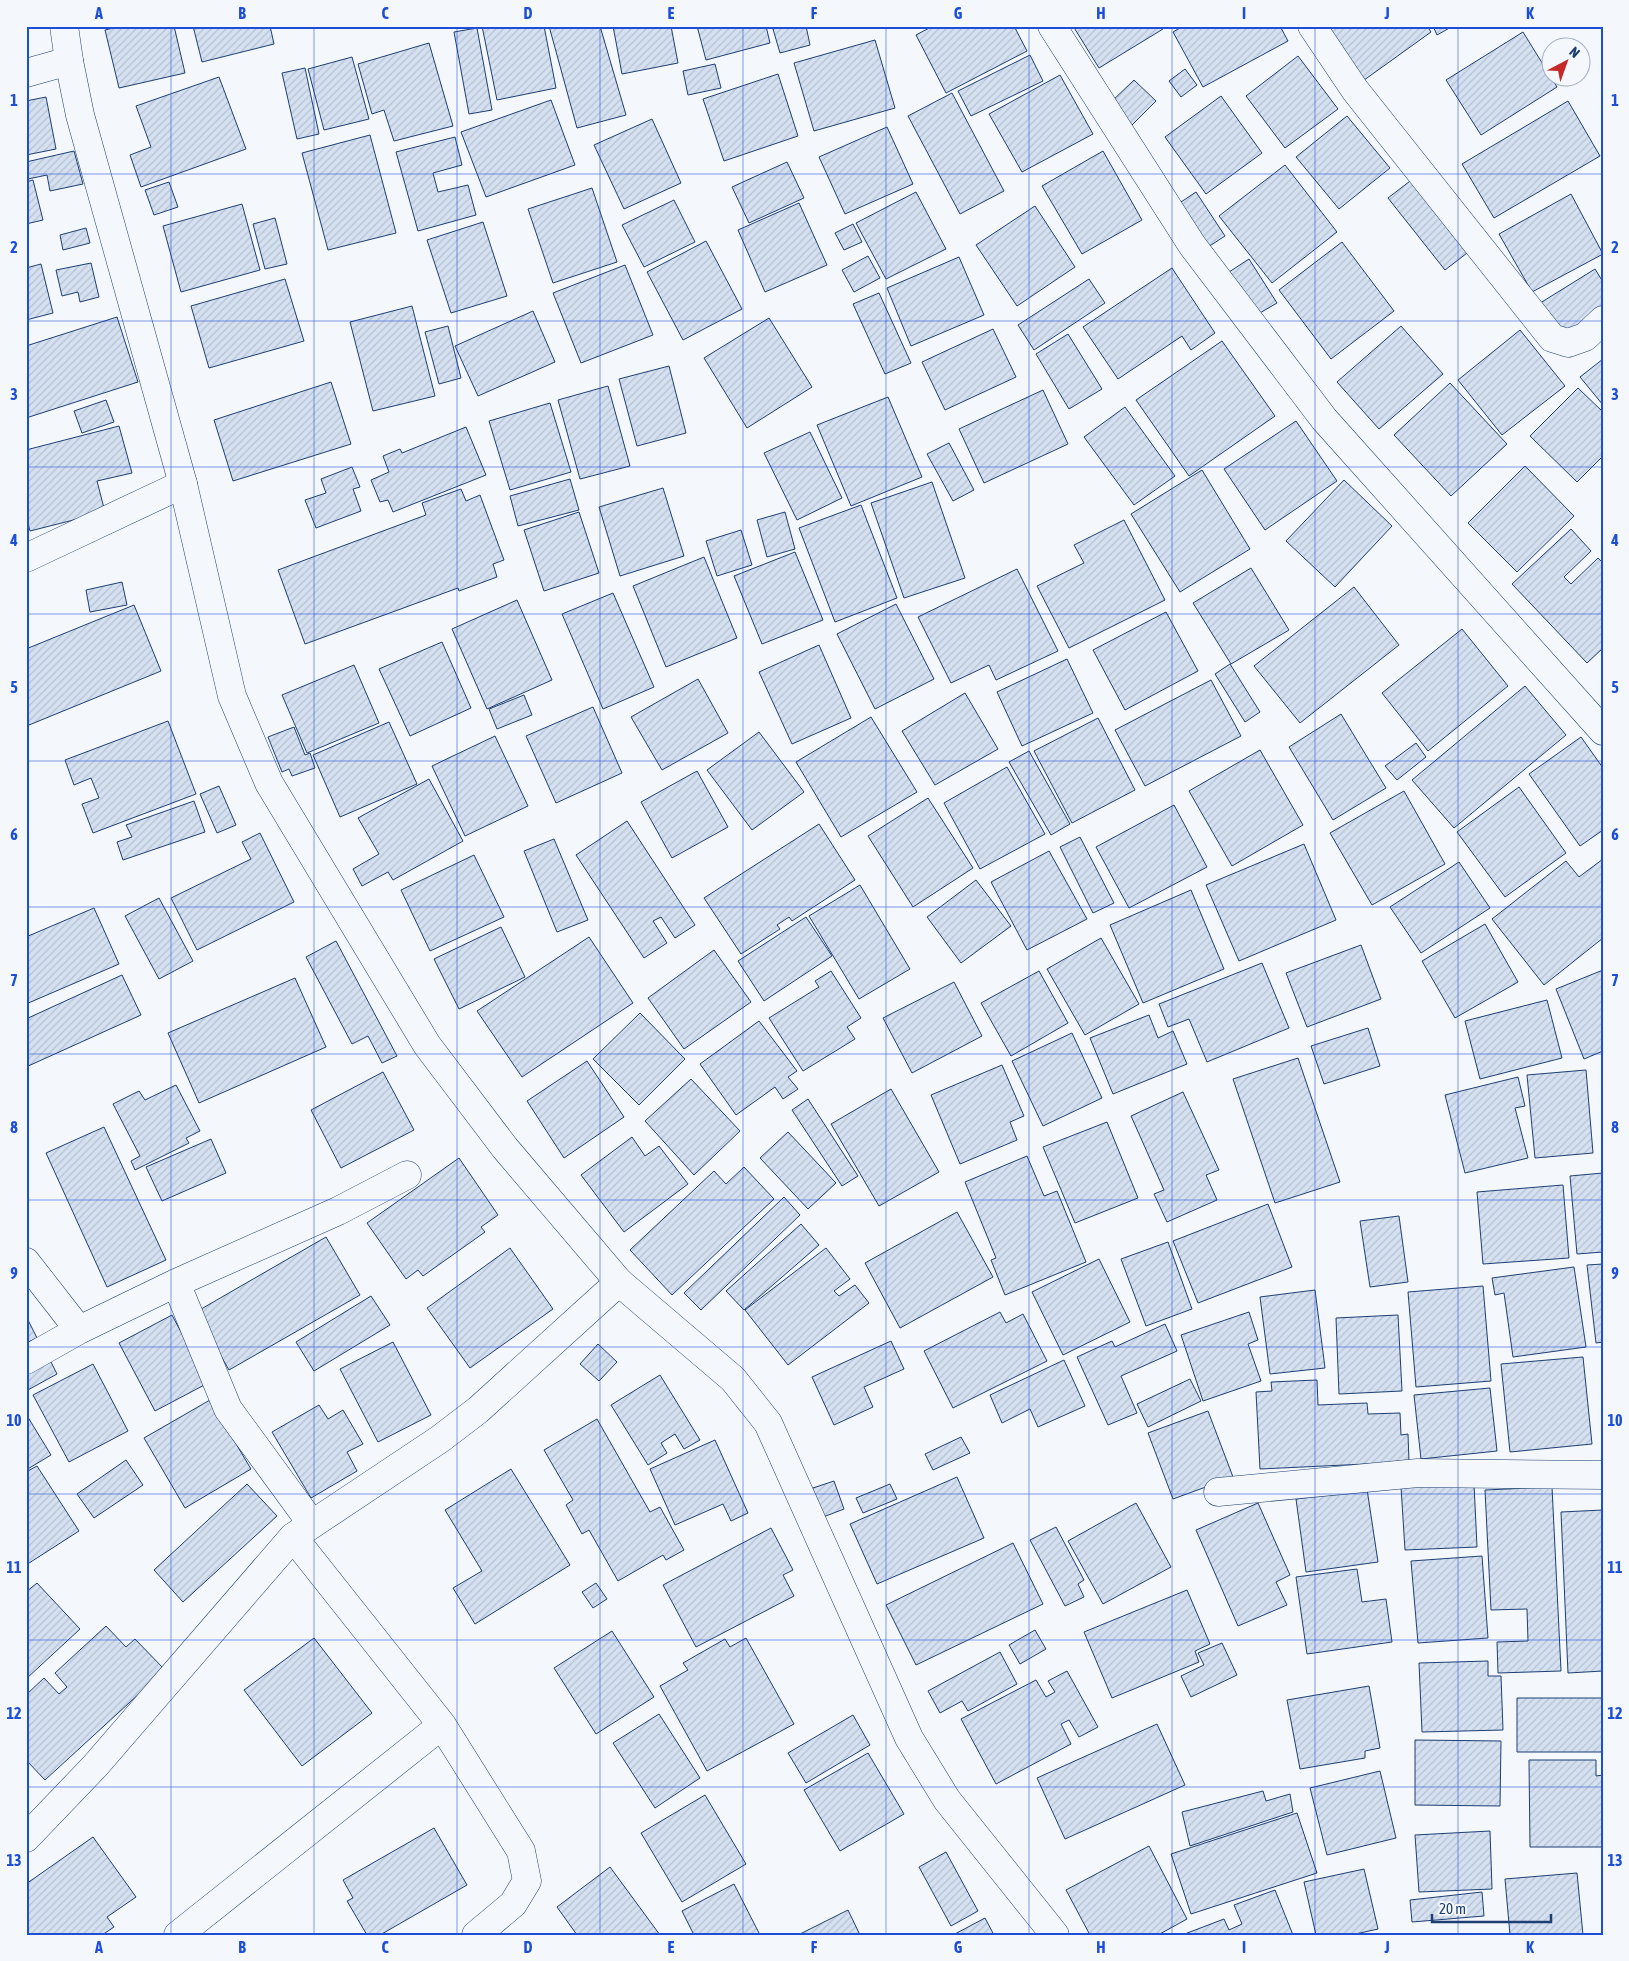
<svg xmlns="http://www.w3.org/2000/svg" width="1629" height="1961" font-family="'Asap Condensed',sans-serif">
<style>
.building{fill:url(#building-hatch);stroke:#1d3f73}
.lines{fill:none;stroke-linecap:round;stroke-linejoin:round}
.minor-casing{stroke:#1d3f73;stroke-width:29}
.tertiary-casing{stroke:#1d3f73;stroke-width:29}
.minor{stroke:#f4f7fb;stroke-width:28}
.tertiary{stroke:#f4f7fb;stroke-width:28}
.grid{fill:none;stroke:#1d4ed8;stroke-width:1;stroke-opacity:0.55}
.neatline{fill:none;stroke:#1d4ed8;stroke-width:2}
.grid-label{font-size:16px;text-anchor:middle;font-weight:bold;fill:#1d4ed8}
</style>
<defs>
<pattern id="building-hatch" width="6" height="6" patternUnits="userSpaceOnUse" patternTransform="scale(1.25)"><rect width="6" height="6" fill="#d5e0f0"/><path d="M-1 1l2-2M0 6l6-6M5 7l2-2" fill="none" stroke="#b6c1d1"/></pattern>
</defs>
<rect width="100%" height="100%" fill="#f4f7fb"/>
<path class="building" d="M122 26H174L185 73 119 88 105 30Z
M193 26H270L274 44 202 62Z
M482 26H544L556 88 497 100Z
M549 26H600L626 115 577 128Z
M613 26H671L678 63 622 74Z
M697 26H766L770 43 706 60Z
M784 26H806L810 45 780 53 773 29Z
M933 26H1014L1027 51 946 93 916 35Z
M1073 26H1162L1163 29 1099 68Z
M1183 26H1280L1288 41 1203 87 1173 32Z
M1319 26H1427L1431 32 1360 83Z
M1433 26H1453L1437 35Z
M477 28 492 110 469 114 454 32Z
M1523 32 1557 87 1481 135 1446 80Z
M875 40 895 108 814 131 794 63Z
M429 43 453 126 394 141 384 110 372 114 358 64Z
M1030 55 1043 81 971 116 958 91Z
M1298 56 1338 109 1285 148 1246 96Z
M352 57 369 119 324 130 308 69Z
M715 64 721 88 688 95 683 71Z
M305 68 319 134 297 139 282 73Z
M1185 69 1197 85 1181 97 1169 81Z
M778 74 798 136 724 161 703 99Z
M1060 75 1093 134 1022 172 989 114Z
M219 77 246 149 141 187 130 155 151 147 136 106Z
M1134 80 1156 101 1130 127 1109 104Z
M952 93 1004 191 960 214 908 116Z
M1221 96 1262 153 1206 194 1165 137Z
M46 97 56 149 26 155V101Z
M551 100 575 165 486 197 461 132Z
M1568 101 1600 156 1494 218 1462 164Z
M1347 116 1390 168 1339 209 1296 157Z
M652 119 681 183 624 209 594 145Z
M887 127 913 184 845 214 819 157Z
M370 135 396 233 328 250 302 153Z
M455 137 462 165 433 173 438 192 468 185 476 215 418 231 396 152Z
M74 151 83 184 50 191 47 175 28 179 26 162Z
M1103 151 1142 220 1082 254 1042 186Z
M787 162 804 198 749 223 732 187Z
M1285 165 1337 232 1272 283 1219 216Z
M1414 178 1471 250 1445 270 1388 198Z
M33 180 43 220 26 224V182Z
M169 182 178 207 154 215 145 190Z
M592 188 617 262 553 283 528 209Z
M916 192 946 249 886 279 856 223Z
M1196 192 1225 236 1208 247 1178 204Z
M1571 194 1603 254 1532 292 1499 234Z
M674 200 695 242 644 267 622 225Z
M799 203 827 265 765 292 738 230Z
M242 204 260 270 181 292 163 226Z
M1035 206 1075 267 1017 306 976 245Z
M275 218 287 264 265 269 253 224Z
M483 222 507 296 451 313 427 240Z
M853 224 862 242 844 250 835 233Z
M86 228 90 243 63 250 60 235Z
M706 241 742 309 683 340 647 272Z
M1342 242 1394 311 1331 359 1279 290Z
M868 256 880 278 854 292 842 270Z
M959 257 984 315 911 346 887 288Z
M1249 259 1277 303 1253 317 1226 274Z
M91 263 99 297 80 302 78 292 62 296 56 270Z
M41 264 53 313 26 320V268Z
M625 265 653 335 581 363 553 293Z
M1172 268 1215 333 1191 350 1182 336 1118 379 1083 327Z
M1595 269 1603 282V312L1558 339 1537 305Z
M285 279 304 341 209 368 191 306Z
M1089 279 1105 303 1034 350 1018 325Z
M879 293 911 363 885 374 853 304Z
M412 306 435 396 373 411 350 322Z
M533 311 555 362 478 396 455 346Z
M117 317 138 382 26 418V346Z
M769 318 812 387 747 428 704 358Z
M448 326 461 378 439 384 425 332Z
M1401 326 1443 374 1379 429 1337 382Z
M993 329 1016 377 945 410 922 362Z
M1520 330 1565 386 1502 435 1458 380Z
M1068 334 1102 389 1069 409 1036 354Z
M1222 341 1275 416 1189 476 1136 400Z
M1603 359V405L1580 377Z
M669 366 686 433 637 446 619 379Z
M331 382 351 444 233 481 214 420Z
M1450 383 1507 444 1451 496 1394 435Z
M608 386 630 466 580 479 558 400Z
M1578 388 1603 412V456L1577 482 1530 436Z
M1043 390 1068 444 984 483 959 429Z
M888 397 922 477 851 506 817 425Z
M106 400 114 422 82 433 74 411Z
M550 403 571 472 510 490 489 421Z
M1125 407 1175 476 1134 505 1084 437Z
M1296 421 1337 481 1265 530 1224 469Z
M119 426 132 473 97 481 105 512 30 531 26 516V450Z
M466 427 486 475 393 512 388 500 380 502 371 480 389 472 383 456 400 449 402 453Z
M810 432 842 498 797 520 764 453Z
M949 443 974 490 953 501 927 454Z
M1525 466 1574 516 1517 572 1468 523Z
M352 467 360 487 353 489 361 511 316 528 305 500 326 493 321 479Z
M1202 470 1250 549 1180 592 1131 514Z
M570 479 579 510 518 526 510 496Z
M1344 480 1392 526 1335 587 1286 541Z
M932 482 965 578 904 598 871 503Z
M663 488 684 556 620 576 599 507Z
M461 489 466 501 480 495 504 560 493 564 497 577 459 591 458 588 305 644 278 570 426 515 422 503Z
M861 505 897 598 835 622 799 528Z
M579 512 599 573 544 591 524 530Z
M785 512 795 549 767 557 757 520Z
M1124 520 1165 600 1069 648 1037 586 1084 563 1074 545Z
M1571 529 1591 551 1564 577 1571 584 1598 558 1603 563V648L1587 663 1512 584Z
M741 530 752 565 717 576 706 541Z
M795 552 823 620 762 644 734 576Z
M704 557 737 638 666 667 633 586Z
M1251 568 1289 630 1231 664 1193 603Z
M1017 569 1058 651 996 680 989 665 951 683 918 617Z
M122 582 127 605 90 612 86 590Z
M1354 587 1399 645 1300 723 1254 666Z
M613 593 654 687 603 709 562 614Z
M517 600 552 680 487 709 452 629Z
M896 604 934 679 875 709 837 634Z
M134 605 161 671 29 725 26 717V649Z
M1166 612 1198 671 1125 710 1093 650Z
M1462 629 1508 686 1428 751 1382 693Z
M442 642 471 708 410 736 379 669Z
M819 645 851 718 792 744 759 672Z
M1067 659 1093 713 1022 746 997 692Z
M1230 664 1260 712 1245 722 1215 674Z
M354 665 379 723 307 753 282 695Z
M698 679 728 733 662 770 631 717Z
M1211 680 1241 736 1145 786 1115 730Z
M1525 686 1566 735 1454 828 1412 780Z
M965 693 998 749 935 785 902 731Z
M524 695 532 715 497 729 489 709Z
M593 707 622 773 556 803 526 736Z
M1341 714 1386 788 1333 820 1289 747Z
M871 717 917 792 841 837 796 762Z
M1098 718 1135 790 1072 823 1034 751Z
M168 721 196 794 93 833 82 804 99 798 91 778 74 785 65 760Z
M389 722 417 784 340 817 313 755Z
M294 727 305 755 310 753 315 768 292 776 289 769 282 772 268 737Z
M759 732 804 792 752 830 707 770Z
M495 736 528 806 465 836 432 766Z
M1581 737 1603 768V830L1580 846 1529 774Z
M1416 743 1426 757 1397 780 1385 766Z
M1260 750 1303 825 1232 866 1189 791Z
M1029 751 1070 824 1051 835 1009 762Z
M1007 767 1045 834 980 869 944 803Z
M697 771 728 827 672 858 641 802Z
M429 779 463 841 393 880 388 872 362 886 353 869 379 854 358 818Z
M219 786 236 825 217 833 200 794Z
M1519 787 1566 853 1505 897 1457 832Z
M1404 791 1445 864 1372 905 1330 833Z
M928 798 973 868 913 907 868 836Z
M194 801 205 832 123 860 117 842 132 837 126 825Z
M1174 805 1207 867 1129 908 1096 847Z
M627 821 695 925 675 938 661 917 653 921 667 943 644 958 576 855Z
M819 824 855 880 792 921 789 917 777 925 780 929 741 954 704 898Z
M260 833 294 902 197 950 171 898 251 859 242 842Z
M1080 837 1114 903 1093 913 1060 847Z
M554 839 588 920 557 932 524 851Z
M1304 844 1336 920 1239 961 1206 885Z
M1049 851 1087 919 1027 950 991 882Z
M474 855 504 917 430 951 401 890Z
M1603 859V938L1544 985 1492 919 1566 861 1579 877Z
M1459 862 1490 908 1421 953 1390 907Z
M976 880 1011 926 961 963 927 917Z
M860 885 910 969 859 999 809 916Z
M1191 890 1224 969 1143 1003 1110 925Z
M159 898 193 961 159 979 125 916Z
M94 908 119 964 26 1004V937Z
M806 917 832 956 764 1001 738 961Z
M1485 924 1518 982 1455 1018 1422 961Z
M501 927 525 977 459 1009 434 959Z
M589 937 633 1003 522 1077 477 1011Z
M1101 938 1139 1004 1085 1035 1047 969Z
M336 941 397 1056 382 1063 368 1036 352 1044 306 957Z
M1361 945 1381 999 1307 1027 1286 973Z
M714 950 751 1002 684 1049 648 998Z
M1262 963 1289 1028 1207 1062 1189 1019 1168 1027 1159 1004Z
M1603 970V1051L1584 1059 1556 989Z
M831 971 861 1018 847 1027 855 1039 803 1071 769 1018 819 987 815 981Z
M1039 971 1068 1023 1011 1056 981 1003Z
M122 975 141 1015 26 1067V1019Z
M295 978 326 1047 199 1103 168 1033Z
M954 982 982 1036 912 1073 883 1018Z
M1547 1000 1562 1058 1480 1079 1465 1021Z
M640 1013 685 1059 639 1105 593 1059Z
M1149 1015 1158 1038 1173 1031 1187 1064 1113 1094 1090 1038Z
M759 1021 797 1071 788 1077 798 1089 783 1099 775 1087 736 1115 700 1064Z
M1368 1028 1380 1066 1324 1084 1311 1046Z
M1072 1033 1102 1098 1043 1126 1012 1061Z
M1298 1058 1340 1182 1275 1203 1233 1079Z
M587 1061 624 1117 564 1158 527 1101Z
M1002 1065 1024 1116 1010 1122 1017 1140 960 1164 931 1095Z
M1586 1070 1593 1153 1535 1158 1527 1075Z
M383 1072 414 1130 341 1168 311 1110Z
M1518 1077 1525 1106 1515 1108 1528 1158 1465 1173 1445 1095Z
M691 1079 740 1131 694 1175 645 1121Z
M176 1085 200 1131 186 1138 189 1143 135 1170 131 1161 140 1156 113 1104 139 1091 145 1100Z
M891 1089 939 1172 879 1206 831 1124Z
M1183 1092 1219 1170 1206 1175 1217 1200 1167 1222 1154 1194 1164 1190 1131 1116Z
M808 1099 858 1176 842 1186 792 1110Z
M1107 1122 1138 1198 1075 1223 1043 1147Z
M104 1127 166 1260 107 1287 46 1153Z
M788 1132 836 1183 808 1209 760 1158Z
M632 1137 645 1156 659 1146 688 1184 624 1232 581 1175Z
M211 1139 226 1173 162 1201 146 1167Z
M1027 1156 1044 1196 1057 1191 1086 1262 1005 1295 991 1260 996 1258 965 1182Z
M459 1158 498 1215 481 1227 485 1232 423 1276 418 1270 406 1279 367 1223Z
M744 1167 774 1199 672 1295 630 1250 714 1171 726 1184Z
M1603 1173V1252L1577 1254 1570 1176Z
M1563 1185 1569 1258 1483 1264 1477 1192Z
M784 1197 800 1215 701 1310 684 1293Z
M1268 1204 1292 1267 1198 1303 1173 1241Z
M957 1212 993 1277 900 1328 865 1263Z
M1399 1216 1408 1282 1370 1287 1360 1221Z
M801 1224 819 1245 744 1310 726 1291Z
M326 1237 360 1295 229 1370 196 1312Z
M1168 1242 1192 1309 1146 1326 1121 1259Z
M510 1248 553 1309 470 1368 427 1308Z
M826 1248 850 1279 834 1291 839 1296 855 1285 869 1303 788 1365 745 1310Z
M1099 1259 1130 1322 1063 1355 1032 1292Z
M1603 1264V1342L1596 1343 1587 1265Z
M1574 1267 1586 1347 1513 1357 1504 1293 1495 1295 1492 1278Z
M1483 1286 1491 1381 1416 1387 1408 1292Z
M1315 1290 1325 1368 1270 1374 1260 1297Z
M371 1296 390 1325 314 1371 296 1342Z
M1000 1312 1006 1323 1023 1314 1047 1361 953 1408 924 1351Z
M1249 1312 1258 1340 1248 1344 1261 1381 1203 1401 1181 1335Z
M172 1315 208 1383 155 1411 119 1343Z
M1398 1315 1402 1391 1339 1394 1336 1318Z
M26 1316 37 1338 26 1343Z
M1165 1324 1177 1351 1121 1376 1137 1413 1108 1425 1077 1357 1112 1341 1115 1347Z
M891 1341 904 1369 864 1387 873 1407 834 1425 812 1377Z
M393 1342 431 1415 378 1442 340 1369Z
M598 1344 617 1362 599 1381 580 1364Z
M47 1354 57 1374 26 1391V1365Z
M1583 1357 1592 1444 1510 1452 1501 1364Z
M1064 1360 1085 1406 1038 1427 1030 1409 1002 1423 990 1395Z
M93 1364 128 1431 69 1462 33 1395Z
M660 1375 700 1440 684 1449 675 1434 661 1443 667 1453 648 1465 611 1405Z
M1190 1379 1201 1401 1148 1427 1137 1404Z
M1317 1380 1318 1405 1367 1403 1368 1414 1400 1413 1401 1435 1408 1434 1409 1462 1260 1469 1256 1392 1272 1391 1271 1382Z
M1490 1388 1497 1451 1421 1459 1414 1395Z
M210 1400 251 1469 185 1508 144 1438Z
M319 1405 328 1419 343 1410 363 1444 347 1452 357 1471 311 1498 272 1432Z
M1208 1411 1233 1477 1173 1499 1148 1433Z
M26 1414 51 1455 26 1470Z
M597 1419 650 1512 660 1507 684 1550 666 1560 663 1555 618 1581 589 1530 582 1534 566 1505 573 1500 544 1450Z
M961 1437 970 1453 933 1470 925 1454Z
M715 1440 748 1513 731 1521 723 1504 675 1525 650 1469Z
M126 1460 143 1485 94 1518 77 1494Z
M37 1466 79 1531 26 1565V1472Z
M511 1469 570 1565 475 1624 453 1588 482 1571 445 1510Z
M957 1477 984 1538 877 1584 850 1524Z
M834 1481 844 1509 818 1519 807 1490Z
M247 1484 277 1516 183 1602 154 1570Z
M890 1484 897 1499 863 1513 856 1498Z
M1474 1484 1477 1547 1405 1550 1401 1487Z
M1552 1487 1561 1671 1498 1673 1497 1642 1528 1641 1527 1609 1491 1610 1485 1490Z
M1367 1489 1378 1562 1306 1572 1296 1499Z
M1136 1503 1171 1567 1103 1604 1068 1541Z
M1258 1503 1290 1575 1276 1582 1287 1605 1238 1626 1196 1530Z
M1603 1510V1671L1568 1673 1561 1512Z
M1056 1527 1084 1580 1078 1584 1084 1597 1065 1606 1030 1540Z
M771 1528 793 1570 783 1575 794 1596 696 1647 663 1585Z
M1013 1543 1043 1604 916 1665 886 1605Z
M1482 1556 1488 1638 1418 1643 1411 1561Z
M1357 1569 1362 1602 1386 1599 1392 1642 1307 1654 1296 1577Z
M37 1583 80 1629 26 1679V1592Z
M596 1583 607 1599 593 1608 582 1592Z
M1187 1590 1210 1644 1195 1651 1199 1662 1112 1698 1084 1632Z
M106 1626 126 1647 135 1639 165 1670 45 1780 26 1760V1695L44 1678 59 1694 67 1687 55 1673Z
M1035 1630 1046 1649 1020 1664 1009 1645Z
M612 1631 654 1697 596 1734 554 1668Z
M314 1638 372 1713 302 1766 244 1690Z
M746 1638 794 1724 707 1771 660 1686 688 1670 683 1663 725 1639 730 1647Z
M1222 1643 1237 1675 1191 1697 1181 1676 1204 1665 1198 1653Z
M1000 1652 1017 1684 968 1711 962 1701 940 1713 928 1691Z
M1488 1661V1676H1501L1503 1730 1422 1732 1419 1663Z
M1067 1671 1098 1727 1079 1737 1069 1720 1061 1724 1071 1744 996 1784 961 1719 1036 1680 1046 1697 1055 1692 1048 1681Z
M1369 1686 1380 1748 1365 1751V1758L1300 1769 1287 1700Z
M1517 1698H1603V1752H1517Z
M659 1714 700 1778 655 1808 613 1743Z
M853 1715 870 1745 806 1783 788 1753Z
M1157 1724 1185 1785 1065 1839 1037 1778Z
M1415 1740 1501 1741 1500 1806 1415 1805Z
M868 1753 904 1814 840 1851 804 1790Z
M1529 1760H1596V1776L1603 1775V1847H1530Z
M1380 1771 1396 1838 1327 1855 1310 1788Z
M1263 1791 1266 1801 1290 1794 1293 1812 1190 1846 1182 1812Z
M705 1795 746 1864 682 1902 641 1833Z
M1297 1813 1317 1873 1191 1914 1171 1854Z
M434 1828 467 1885 380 1935H367L347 1901 353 1898 343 1880Z
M1490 1831 1492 1889 1419 1892 1415 1835Z
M93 1837 136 1897 107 1917 114 1927 102 1935H26V1884Z
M1149 1846 1187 1919 1158 1935H1090L1066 1890Z
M946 1852 978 1911 951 1926 919 1867Z
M610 1867 660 1935H577L557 1907Z
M1364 1869 1378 1929 1351 1935H1316L1304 1882Z
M1577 1873 1583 1935H1510L1505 1879Z
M734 1884 760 1935H694L682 1911Z
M1275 1890 1293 1935H1182L1224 1919 1229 1930 1242 1924 1234 1905Z
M1482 1892 1484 1916 1412 1922 1410 1900Z
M848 1910 860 1935H798Z
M985 1918 994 1935H953Z"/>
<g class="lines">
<defs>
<path id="minor" d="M1052 26 1192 245 1324 419 1603 731
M1312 26 1355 90 1552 338 1568 343 1585 337 1603 320
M26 73 69 61
M26 558 183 484
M26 1262 79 1330
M176 1283 228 1409 312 1524
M26 1360 79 1330 176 1283 338 1211 407 1175
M1218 1492 1418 1473 1603 1475
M293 1537 442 1725 521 1851 527 1881 513 1904 476 1935
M26 1838 95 1766 293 1537 440 1439 478 1410 619 1282
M178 1935 442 1725"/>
<path id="tertiary" d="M64 26 69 61 80 115 183 484 232 696 269 783 427 1045 505 1148 619 1282 733 1379 768 1423 909 1738 947 1800 1055 1935"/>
</defs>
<use href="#minor" class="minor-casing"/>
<use href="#tertiary" class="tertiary-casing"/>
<use href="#minor" class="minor"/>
<use href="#tertiary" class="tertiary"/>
</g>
<path class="grid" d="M171 26V1935M314 26V1935M457 26V1935M600 26V1935M743 26V1935M886 26V1935M1029 26V1935M1172 26V1935M1315 26V1935M1458 26V1935M26 174H1603M26 321H1603M26 467H1603M26 614H1603M26 761H1603M26 907H1603M26 1054H1603M26 1200H1603M26 1347H1603M26 1494H1603M26 1640H1603M26 1787H1603"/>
<rect width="1629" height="1961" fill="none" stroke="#f4f7fb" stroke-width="55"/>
<g transform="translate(1566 62) rotate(41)"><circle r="24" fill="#f4f7fb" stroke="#9eadc5"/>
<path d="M0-4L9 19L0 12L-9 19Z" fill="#c62828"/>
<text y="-8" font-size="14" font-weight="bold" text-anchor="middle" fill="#1d3f73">N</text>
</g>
<path d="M1432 1914v8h119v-8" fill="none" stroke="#1d3f73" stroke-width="2.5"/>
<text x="1439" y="1914" font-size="15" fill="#1d3f73" stroke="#f4f7fb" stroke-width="4" paint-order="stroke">20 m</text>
<rect x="28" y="28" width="1574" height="1906" class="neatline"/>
<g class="grid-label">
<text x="99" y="19">A</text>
<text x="242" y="19">B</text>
<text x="385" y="19">C</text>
<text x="528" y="19">D</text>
<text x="671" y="19">E</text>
<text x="814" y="19">F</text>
<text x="958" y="19">G</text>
<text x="1101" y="19">H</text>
<text x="1244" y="19">I</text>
<text x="1387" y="19">J</text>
<text x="1530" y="19">K</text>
<text x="14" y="106">1</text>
<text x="1615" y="106">1</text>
<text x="14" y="253">2</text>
<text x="1615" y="253">2</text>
<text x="14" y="400">3</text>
<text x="1615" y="400">3</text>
<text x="14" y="546">4</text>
<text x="1615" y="546">4</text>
<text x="14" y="693">5</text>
<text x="1615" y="693">5</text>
<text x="14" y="840">6</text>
<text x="1615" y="840">6</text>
<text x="14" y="986">7</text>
<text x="1615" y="986">7</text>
<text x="14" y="1133">8</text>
<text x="1615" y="1133">8</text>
<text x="14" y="1279">9</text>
<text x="1615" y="1279">9</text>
<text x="14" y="1426">10</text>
<text x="1615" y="1426">10</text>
<text x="14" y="1573">11</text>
<text x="1615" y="1573">11</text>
<text x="14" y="1719">12</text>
<text x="1615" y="1719">12</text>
<text x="14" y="1866">13</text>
<text x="1615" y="1866">13</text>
<text x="99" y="1953">A</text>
<text x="242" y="1953">B</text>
<text x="385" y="1953">C</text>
<text x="528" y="1953">D</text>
<text x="671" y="1953">E</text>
<text x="814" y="1953">F</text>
<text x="958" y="1953">G</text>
<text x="1101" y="1953">H</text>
<text x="1244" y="1953">I</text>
<text x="1387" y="1953">J</text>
<text x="1530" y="1953">K</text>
</g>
</svg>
